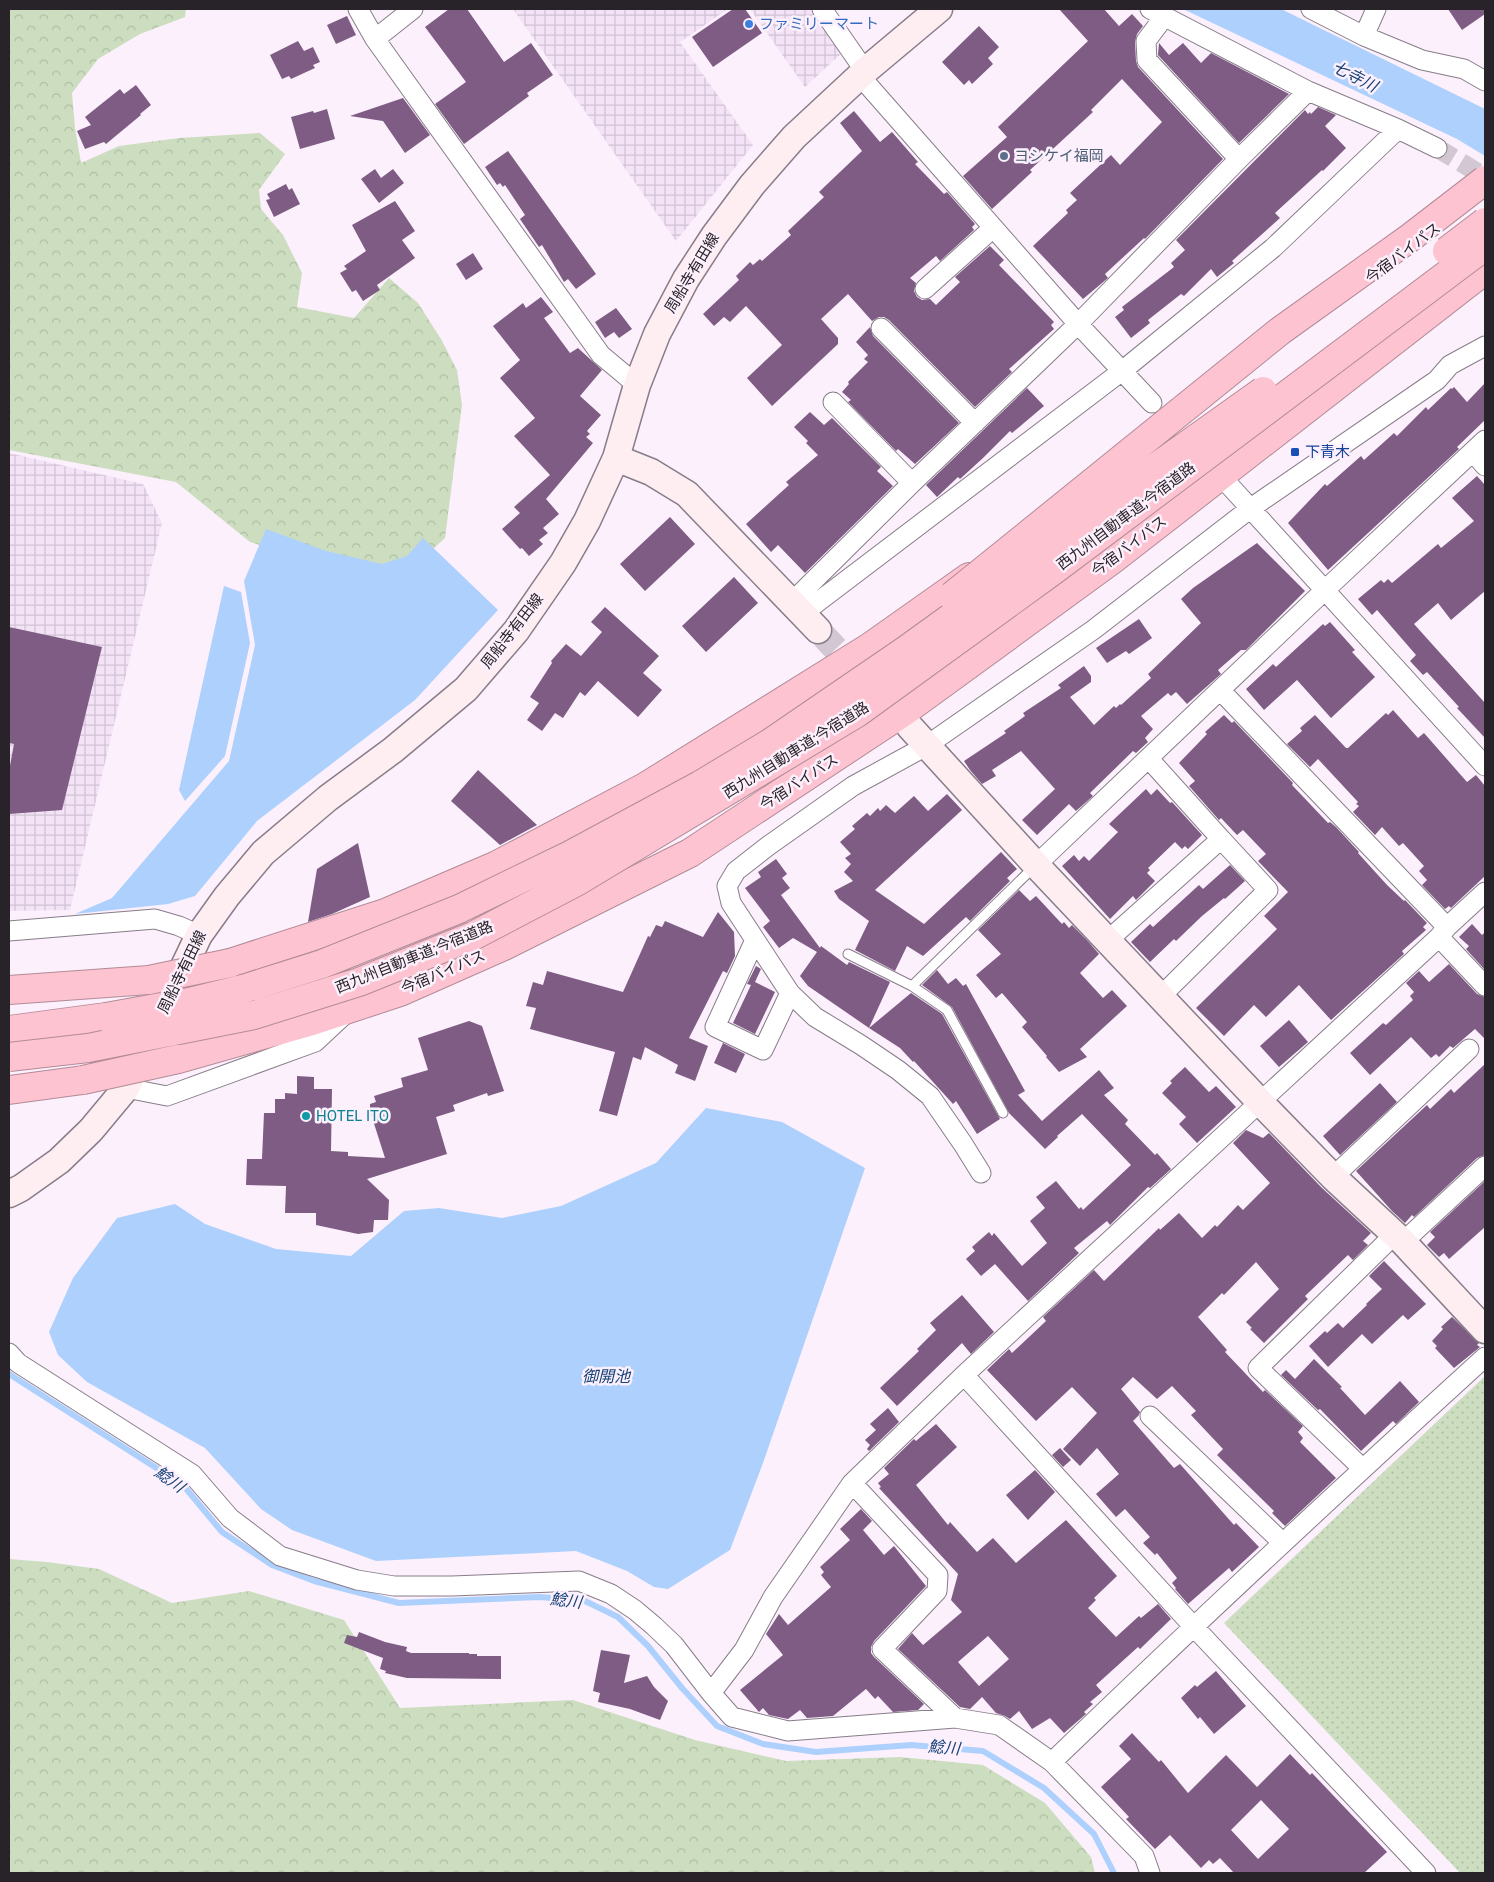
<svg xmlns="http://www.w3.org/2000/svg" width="1494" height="1882" font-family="Roboto,'Noto Sans JP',sans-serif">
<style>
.industrial{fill:url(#industrial-grid)}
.forest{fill:url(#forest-crowns)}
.park{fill:url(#park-dots)}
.water{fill:#add0fd}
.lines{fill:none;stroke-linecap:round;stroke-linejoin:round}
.stream{stroke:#add0fd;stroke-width:6}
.building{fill:#7e5c84;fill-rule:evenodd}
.street-tunnel{stroke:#d2c7d2;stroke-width:19;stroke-dasharray:19 9;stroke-linecap:butt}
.secondary-tunnel{stroke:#d2c7d2;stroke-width:26;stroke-dasharray:26 13;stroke-linecap:butt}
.lane-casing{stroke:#877d89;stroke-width:11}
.street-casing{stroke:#877d89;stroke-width:21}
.secondary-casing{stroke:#877d89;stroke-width:29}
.highway-casing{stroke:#b28b96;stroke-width:30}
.lane{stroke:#fff;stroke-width:9}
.street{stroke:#fff;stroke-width:19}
.secondary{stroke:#feedf1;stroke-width:26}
.highway{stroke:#fdc3d1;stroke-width:28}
.highway-bridge-casing{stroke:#b28b96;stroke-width:30;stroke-linecap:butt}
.highway-bridge{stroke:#fdc3d1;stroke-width:28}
.shop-dot{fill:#3f7fe0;stroke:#fcf0fd;stroke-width:2}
.service-dot{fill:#5c6f8a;stroke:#fcf0fd;stroke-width:2}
.transit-dot{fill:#1a4fb4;stroke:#fcf0fd;stroke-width:2}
.culture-dot{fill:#0f9aa8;stroke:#fcf0fd;stroke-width:2}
.labels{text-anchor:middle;stroke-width:5;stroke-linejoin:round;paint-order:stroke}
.shop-label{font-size:15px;fill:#366cbe;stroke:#fcf0fd;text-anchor:start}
.service-label{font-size:15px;fill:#4e5e75;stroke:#fcf0fd;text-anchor:start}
.street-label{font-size:15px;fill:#282328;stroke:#fcf0fd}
.transit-label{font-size:15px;fill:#164399;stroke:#fcf0fd;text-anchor:start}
.culture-label{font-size:15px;fill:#0d838f;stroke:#fcf0fd;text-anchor:start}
.water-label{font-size:16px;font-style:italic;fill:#154277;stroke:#fcf0fd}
</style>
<defs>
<pattern id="industrial-grid" width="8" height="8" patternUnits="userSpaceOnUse" patternTransform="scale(1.25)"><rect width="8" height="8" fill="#f4e3f7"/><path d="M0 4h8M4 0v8" fill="none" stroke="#d1c2d4"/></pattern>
<pattern id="forest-crowns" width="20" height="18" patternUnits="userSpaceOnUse" patternTransform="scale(1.25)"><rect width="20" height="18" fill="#ccdebf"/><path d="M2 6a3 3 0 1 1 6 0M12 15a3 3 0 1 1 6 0" fill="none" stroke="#afbea4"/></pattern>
<pattern id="park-dots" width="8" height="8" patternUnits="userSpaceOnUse" patternTransform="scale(1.25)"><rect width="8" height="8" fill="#ccdebf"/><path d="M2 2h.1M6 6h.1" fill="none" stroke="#afbea4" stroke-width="1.8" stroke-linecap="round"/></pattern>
</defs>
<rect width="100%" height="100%" fill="#fcf0fd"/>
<path class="industrial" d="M513 9H728L680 42 753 145 676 241Z
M750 9H810L842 53 805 87Z
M9 453 143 484 162 523 70 910 9 911Z"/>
<path class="forest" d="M9 9H186L185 17 140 34 98 59 72 93 75 128 81 163 119 146 179 138 260 133 285 154 259 190 261 209 283 235 302 273 297 307 354 318 389 278 418 303 441 339 457 370 462 405 445 538 415 565 319 563 250 542 176 482 9 450Z
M9 1559 47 1562 99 1569 172 1603 249 1591 344 1620 400 1708 573 1700 695 1740 786 1761 900 1757 983 1765 1045 1803 1091 1857 1095 1873H9Z"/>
<path class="park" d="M1485 1376V1873H1460L1224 1623Z"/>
<path class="water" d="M1183 9H1281L1485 109V156L1457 139Z
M266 529 326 551 382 564 407 556 423 538 498 610 415 700 257 821 195 896 168 904 75 914 112 898 229 761 255 645 244 581Z
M224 586 241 592 250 643 225 756 185 801 179 790Z
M706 1108 782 1122 865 1168 763 1463 730 1550 668 1589 654 1587 627 1571 576 1551 376 1561 292 1530 261 1509 205 1448 87 1382 58 1355 49 1332 73 1278 117 1218 175 1204 205 1224 276 1249 351 1256 404 1211 439 1208 502 1218 561 1206 656 1163Z"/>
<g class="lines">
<path class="stream" d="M9 1374 183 1485 222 1532 272 1565 314 1581 399 1603 540 1597 585 1601 618 1617 648 1646 682 1688 717 1726 763 1744 816 1752 911 1745 983 1751 1044 1788 1094 1834 1114 1873"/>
</g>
<path class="building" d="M449 9H467L504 62 531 43 553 75 527 93 529 96 464 144 435 104 466 82 425 27Z
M733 9H745L762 33 713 67 692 37Z
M1059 9H1104L1119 26 1132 14 1143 26 1137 34 1135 42 1136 61 1138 67 1223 159 1145 239 1144 238 1105 274 1108 278 1083 299 1033 246 1068 213 1066 210 1077 200 1070 193 1111 155 1120 165 1162 122 1122 79 1091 110 1093 112 1030 170 1032 172 992 209 963 176 1007 137 998 127 1088 41Z
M1448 9H1485V14L1462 30Z
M347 16 356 35 336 44 327 25Z
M979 26 999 47 988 58 993 64 972 84 969 80 964 85 942 62Z
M298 41 304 51 313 47 320 62 313 65 315 68 291 79 289 76 282 79 270 55Z
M1159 43 1169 55 1183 43 1201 63 1211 53 1289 94 1239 143 1158 55Z
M136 85 151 105 140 114 141 115 106 144 104 142 85 149 77 131 91 125 85 117 120 89 124 94Z
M403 98 430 135 405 153 383 121 350 116Z
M1318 107 1336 115 1325 126 1346 148 1323 171 1322 170 1275 213 1280 218 1232 261 1234 263 1217 277 1211 269 1184 296 1181 294 1148 320 1150 323 1131 338 1115 317 1124 310 1122 307 1174 267 1171 263 1185 250 1176 240 1305 110 1308 114 1310 112 1311 114Z
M327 109 335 139 300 149 291 117 313 111 314 113Z
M854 111 880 142 892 132 918 162 915 164 944 194 947 192 975 224 972 227 974 230 940 261 936 256 910 278 916 283 914 291 917 297 922 300 930 299 936 305 960 282 955 277 990 246 1004 260 999 265 1054 322 1051 325 1054 329 1009 369 1012 372 975 407 889 320 884 317H879L872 321 848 294 821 319 838 338V344L772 406 747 378 782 345 746 306 730 322 724 317 714 326 703 314 739 280 736 276 750 262 753 265 760 259 762 261 791 235 788 231 824 197 819 192 862 151 840 123Z
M508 151 596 274 576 289 568 279 564 282 542 245 539 247 520 219 525 215 505 185 503 187 500 183 497 185 485 167Z
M375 169 381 178 393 169 404 183 379 203 361 179Z
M286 184 289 190 292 188 300 204 274 217 266 200 270 199 267 194Z
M395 201 415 231 402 240 415 258 377 285 380 290 363 301 356 290 352 292 340 273 347 269 344 266 366 251 352 225Z
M473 253 483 269 466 280 456 264Z
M541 297 553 312 544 318 570 353 578 348 602 370 580 396 601 415 587 431 590 434 586 437 593 443 546 499 559 514 543 528 548 533 539 540 543 544 529 556 522 548 520 549 502 529 520 513 514 507 550 475 514 436 535 418 500 378 520 360 493 326 523 303 526 308Z
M616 308 632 329 619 338 614 332 605 338 595 322Z
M870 327 873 336 959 423 915 464 898 449 896 451 848 402 851 400 842 392 849 384 848 382 868 362 864 359 868 355 856 342Z
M1485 383V420L1457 447 1459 449 1328 570 1288 523 1325 484 1327 486 1361 456 1364 460 1394 433 1397 436 1426 407 1428 410 1451 388 1452 389 1454 387 1467 402Z
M1027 388 1044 406 1012 433 1010 431 983 458 960 479 958 477 937 497 926 485Z
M810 412 824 425 832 418 881 467 877 471 893 486 805 573 778 545 771 552 746 524 789 485 786 482 818 455 806 443 808 441 794 427Z
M1477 476 1485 485V591L1451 620 1438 603 1414 624 1485 703V738L1457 708 1459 707 1427 672 1423 675 1410 661 1416 655 1377 610 1372 615 1358 599 1381 580 1384 583 1388 579 1392 583 1438 544 1441 548 1474 521 1452 498Z
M670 517 695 544 645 591 620 564Z
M1257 543 1305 591 1246 650H1241L1218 670 1221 674 1187 704 1176 692 1171 696 1168 693 1141 716 1153 729 1145 738 1148 742 1136 753 1133 751 1090 793 1093 796 1076 811 1069 804 1037 835 1022 820 1055 789 1021 751 992 770 996 776 982 784 970 770 964 761 1006 733 1004 731 1025 716 1023 713 1061 688 1058 685 1084 666 1091 676V682L1070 697 1094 725 1114 706 1116 708 1120 704 1121 705 1151 678 1148 674 1201 623 1181 599 1193 588Z
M734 577 758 603 706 652 682 626Z
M605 607 659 656 643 673 662 690 638 717 598 681 585 696 580 692 563 718 555 713 542 731 527 720 539 703 530 697 552 663 551 661 566 644 581 656 602 632 591 622Z
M1139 619 1152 638 1129 654 1126 651 1107 663 1096 648Z
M1330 622 1355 650 1352 652 1375 677 1331 718 1297 680 1264 710 1246 689 1273 664 1276 667 1323 624 1325 626Z
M9 627 102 647 62 810 9 814V771L14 744 9 743Z
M1393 710 1418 738 1424 733 1467 782 1476 775 1485 786V876L1451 908 1449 906 1445 909 1422 885 1427 880 1419 871 1424 866 1403 843 1399 846 1382 827 1375 835 1353 812 1359 806 1356 804 1358 802 1318 759 1310 767 1287 744 1302 731 1300 728 1315 715 1346 748H1348L1386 713 1388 715Z
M1224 715 1232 723 1234 721 1293 783 1292 785 1328 823 1330 822 1336 827 1359 852 1358 853 1387 885 1404 901 1405 900 1427 923 1423 927 1426 930 1402 951 1404 954 1331 1020 1299 985 1266 1017 1254 1005 1224 1036 1196 1008 1277 929 1264 916 1288 892 1258 861 1266 854 1243 830 1237 835 1221 818 1219 820 1189 786 1195 781 1179 763 1207 734 1205 732Z
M478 770 537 825 500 845 451 801Z
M1146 789 1151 795 1157 789 1170 803 1172 802 1202 835 1188 849 1185 846 1182 849 1175 842 1148 868 1150 870 1147 873 1155 881 1136 900 1133 896 1110 919 1062 866 1074 855 1079 861 1084 856 1089 861 1118 832 1109 824Z
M947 794 962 810 875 890 924 924 1001 852 1017 869 1007 878 1010 881 970 921 966 917 923 956 907 946 895 971 855 950 869 921 839 899 834 891 853 881 844 872 851 864 845 858 851 854 840 842 855 829 852 826 867 813 870 816 878 808 880 811 886 805 895 813 914 796 928 811Z
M358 843 370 897 332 914 308 922 317 869Z
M776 859 787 874 782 878 790 888 781 895 820 948 821 946 847 965 849 962 890 982 869 1028 808 986 800 976 817 952 793 938 779 948 763 927 770 921 745 888 761 877 758 872Z
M1230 865 1245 881 1225 899 1224 898 1202 916 1176 941 1174 939 1150 962 1131 942 1150 924 1153 927 1199 885 1203 889Z
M1019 890 1030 901 1036 896 1062 924 1064 922 1069 928 1072 925 1086 939 1099 954 1080 973 1103 998 1112 990 1127 1006 1080 1049 1087 1057 1059 1072 1046 1057 1047 1056 1022 1027 1027 1022 1002 993 996 998 976 975 1001 954 978 930Z
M718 912 734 932 735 956 727 973 723 971 689 1038 708 1046 695 1081 675 1073 678 1065 645 1047 641 1060 633 1057 617 1116 599 1111 615 1052 530 1029 536 1008 526 1006 533 982 543 985 547 971 623 992 648 936 650 937 656 925 662 927 665 921 703 937Z
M1472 924 1482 935 1485 932V970L1466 949 1469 946 1459 937Z
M1449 964 1477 994 1485 997V1039L1475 1029 1453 1048 1450 1046 1439 1057 1436 1054 1431 1058 1411 1037 1370 1075 1350 1053 1383 1023 1386 1025 1413 1000 1410 996 1414 992 1406 983 1419 971 1429 982Z
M756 966 761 969 755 982 775 992 755 1034 733 1023 751 985 747 984Z
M937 970 948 984 956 978 963 986 966 984 1025 1091 1018 1095 1042 1121 1099 1070 1114 1088 1104 1095 1128 1120 1125 1124 1155 1155 1157 1153 1171 1169 1150 1188 1148 1187 1110 1225 1107 1221 1074 1248 1079 1253 1028 1301 995 1264 981 1276 966 1259 975 1251 972 1247 989 1232 992 1236 994 1233 1022 1266 1047 1243 1030 1221 1045 1208 1036 1197 1056 1181 1079 1209 1081 1207 1083 1210 1131 1165 1082 1114 1057 1136 1058 1137 1045 1149 1009 1113 952 1007 922 985Z
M911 993 942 1014 1000 1119 977 1134 956 1101 953 1104 914 1061 913 1062 900 1048 869 1028Z
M1289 1020 1308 1042 1279 1067 1260 1046Z
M469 1021 482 1026 504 1091 488 1096 487 1093 453 1105 455 1111 436 1117 447 1154 367 1179 389 1200 388 1220H374L373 1232 358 1234 316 1225V1213H285L286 1186 246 1185 247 1159H262L264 1113H275V1099H285V1093L297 1094V1076L314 1077V1089H332L331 1151 348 1152V1156L385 1158 370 1111V1104L376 1102 374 1096 403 1087 401 1078 428 1070 418 1038Z
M723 1043 745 1054 736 1073 714 1063Z
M1485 1064V1155L1477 1158 1414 1217 1412 1215 1405 1223 1392 1211 1356 1171 1427 1105 1430 1109 1451 1089 1454 1093Z
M1185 1067 1209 1092 1216 1086 1236 1107 1197 1143 1179 1124 1186 1117 1162 1093 1172 1083 1170 1081Z
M1380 1083 1397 1102 1340 1155 1323 1136Z
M1246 1130 1263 1138 1269 1133 1322 1188 1371 1233 1363 1241 1368 1245 1353 1260 1348 1255 1305 1296 1308 1299 1264 1343 1250 1329 1252 1328 1246 1322 1279 1289 1256 1262 1224 1295 1222 1293 1198 1317 1227 1350 1225 1352 1263 1392 1265 1390 1303 1426 1298 1432 1303 1438 1300 1442 1336 1478 1285 1526 1272 1513 1274 1511 1217 1455 1223 1449 1191 1415 1196 1411 1172 1386 1157 1399 1133 1377 1121 1389 1140 1412 1139 1415 1133 1421 1174 1468 1180 1464 1234 1525 1236 1523 1259 1547 1232 1572 1229 1568 1188 1604 1175 1589 1176 1588 1172 1583 1177 1578 1157 1553 1155 1555 1143 1543 1150 1537 1125 1509 1116 1517 1096 1494 1119 1474 1097 1448 1080 1466 1063 1449 1097 1413 1072 1387 1036 1421 987 1370 1009 1349 1012 1353 1046 1321 1043 1317 1094 1270 1104 1281 1159 1228 1160 1230 1179 1213 1202 1238 1215 1225 1217 1227 1238 1205 1243 1210 1270 1183 1233 1143Z
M1485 1181V1227L1449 1259 1444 1253 1439 1257 1427 1245 1435 1237 1430 1232Z
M1384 1261 1426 1304 1408 1320 1403 1315 1372 1344 1362 1334 1328 1367 1309 1346 1325 1331 1327 1333 1338 1323 1343 1328 1367 1305 1366 1304 1382 1289 1369 1276Z
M962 1295 994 1332 971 1354 962 1343 897 1406 880 1388 919 1351 917 1349 936 1330 930 1323Z
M1452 1317 1479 1343 1477 1345 1480 1347 1454 1368 1435 1348 1437 1346 1432 1341 1443 1329 1441 1327Z
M1314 1359 1342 1387 1340 1388 1365 1415 1400 1381 1419 1402 1396 1424 1393 1421 1361 1451 1320 1409 1318 1410 1281 1375 1286 1370 1295 1379Z
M888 1408 899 1422 869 1451 867 1449 870 1445 865 1440 876 1430 870 1424Z
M936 1424 957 1447 916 1485 948 1525 950 1522 977 1552 993 1538 1016 1563 1066 1520 1117 1576 1094 1598 1096 1600 1088 1608 1116 1637 1139 1616 1141 1618 1158 1604 1171 1619 1140 1649 1138 1647 1096 1685 1102 1692 1090 1702 1093 1704 1084 1712 1086 1714 1064 1733 1050 1718 1032 1729 1019 1711 1010 1719 1005 1716 996 1713 982 1697 970 1709 960 1707 898 1649 912 1633 923 1645 962 1612 951 1600 958 1574 879 1488 881 1487 878 1483 889 1474 884 1468 914 1439 916 1441ZM988 1636 1009 1659 979 1686 958 1662Z
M1060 1448 1071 1460 1063 1467 1052 1455Z
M1035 1470 1055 1492 1028 1520 1006 1495Z
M861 1509 872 1521 863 1530 884 1555 894 1546 926 1586 874 1641 871 1647V1653L874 1657 924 1704 918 1710 893 1712 878 1696 875 1699 866 1689 833 1716 807 1718 800 1710 788 1719 769 1715 763 1708 759 1712 740 1690 783 1655 766 1634 779 1614 788 1625 831 1587 821 1575 824 1572 820 1567 850 1540 840 1529Z
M359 1632 385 1642 407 1647 406 1651 411 1653H469V1654H477V1656H501V1679L407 1678 385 1673 386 1671 380 1669 383 1658 344 1643 347 1635 357 1637Z
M601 1650 630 1655 624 1683 647 1676 654 1687 668 1701 660 1720 630 1709 598 1702 600 1693 593 1691Z
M1216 1671 1246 1706 1214 1734 1200 1717 1198 1719 1181 1698 1195 1685 1197 1687Z
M1132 1733 1159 1762 1161 1760 1188 1793 1226 1755 1257 1787 1290 1754 1310 1775 1312 1773 1387 1852 1364 1873H1234L1220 1858 1213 1864 1209 1860 1201 1868 1170 1835 1155 1849 1126 1819 1129 1817 1101 1787 1131 1759 1119 1746ZM1261 1800 1289 1829 1258 1859 1231 1830Z"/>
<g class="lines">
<path class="street-tunnel" d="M1437 148 1485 177"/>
<path class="secondary-tunnel" d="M818 630 862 677"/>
<defs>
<path id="lane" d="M848 954 912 986 947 1010 1003 1113
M912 986 1034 867"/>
<path id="street" d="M358 9 375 39 601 355 637 385
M822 9 865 71
M1150 9 1308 91 1398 129 1437 148
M1311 9 1364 36 1422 60 1464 69 1485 81
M1164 17 1146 41 1147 60 1239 159
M1364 36 1376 9
M375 39 413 9
M860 76 1078 324 1152 403
M925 289 993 228
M881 328 975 423
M833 402 912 483
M1473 452 1485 466
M1229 485 1485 766
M791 603 912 483 1078 324 1239 159 1308 91
M802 614 1122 371 1273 248 1398 129
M1221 691 1447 927
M1036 865 1325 590 1485 440
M9 931 155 919 179 926 199 935
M1439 937 1485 986
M755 940 715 1027 763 1050 790 993
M1107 941 1221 839 1149 759
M1160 997 1268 890 1221 839
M126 1088 167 1096 315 1042 345 1014
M981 1173 963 1144 930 1096 898 1070 861 1045 815 1017 790 993 731 903 727 886 736 871 768 846 853 786 926 746 1093 630 1251 508 1437 380 1450 365 1485 346
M1333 1177 1469 1049
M1403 1242 1485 1166
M9 1353 18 1363 192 1474 230 1518 280 1556 357 1580 394 1586H452L579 1581 611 1594 635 1610 654 1626 674 1645 711 1693 732 1717 788 1731 955 1718 999 1725 1052 1762 1144 1856 1150 1873
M964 1375 1193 1626 1426 1873
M1150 1416 1283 1543
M1362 1468 1258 1368 1394 1235
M852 1483 938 1575 937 1591 882 1649 955 1718
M711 1693 744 1650 773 1597 852 1483 964 1375 1439 937 1447 927 1485 892
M1052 1762C1194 1625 1339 1490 1485 1357"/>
<path id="secondary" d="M616 458 651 472 687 494 818 630
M910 727 1036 865 1260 1102 1333 1177 1403 1242 1485 1330
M9 1194 21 1188 59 1161 91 1130 126 1088 199 935 227 896 263 853 328 798 393 750 466 689 516 631 563 563 587 521 616 458 637 385 657 334 686 279 714 236 752 185 794 137 865 71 939 9"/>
<path id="highway" d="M230 963 385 913 497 865 645 787 870 647 969 577
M9 990 149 980
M9 1030 106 1017
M178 1059 312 1021 400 992 504 946 690 853 905 711 1112 560 1485 270
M9 1090 83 1080"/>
</defs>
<use href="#lane" class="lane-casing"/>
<use href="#street" class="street-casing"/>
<use href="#secondary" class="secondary-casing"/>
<use href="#highway" class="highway-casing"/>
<use href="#lane" class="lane"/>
<use href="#street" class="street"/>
<use href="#secondary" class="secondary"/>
<use href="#highway" class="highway"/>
<defs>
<path id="highway-bridge" d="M1447 251 1485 222
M952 596 1280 331 1411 237 1485 180
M149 980 230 963
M106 1017 189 1002 246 988 322 964 459 909 570 855 700 785 770 743 906 650 989 590 1089 515 1263 391
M9 1057 88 1048 254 1015 359 982 473 936 578 881 857 713 1054 570 1485 246
M83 1080 178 1059"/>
</defs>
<use href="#highway-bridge" class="highway-bridge-casing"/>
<use href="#highway-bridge" class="highway-bridge"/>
</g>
<circle class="shop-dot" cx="749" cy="24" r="5"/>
<circle class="service-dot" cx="1004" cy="156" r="5"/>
<rect class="transit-dot" x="1290" y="447" width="10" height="10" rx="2.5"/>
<circle class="culture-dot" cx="306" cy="1116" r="5"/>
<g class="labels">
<g class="shop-label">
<text x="759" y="29">ファミリーマート</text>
</g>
<g class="service-label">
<text x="1014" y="161">ヨシケイ福岡</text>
</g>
<g class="street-label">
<text transform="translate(1403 253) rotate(-37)" y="5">今宿バイパス</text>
<text transform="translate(692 273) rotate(-59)" y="5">周船寺有田線</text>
<text transform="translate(1126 516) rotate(-37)" y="5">西九州自動車道;今宿道路</text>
<text transform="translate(1129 546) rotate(-37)" y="5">今宿バイパス</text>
<text transform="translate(512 631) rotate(-52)" y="5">周船寺有田線</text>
<text transform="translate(796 750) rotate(-32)" y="5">西九州自動車道;今宿道路</text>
<text transform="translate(799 782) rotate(-33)" y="5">今宿バイパス</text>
<text transform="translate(414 957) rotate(-22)" y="5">西九州自動車道;今宿道路</text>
<text transform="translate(182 972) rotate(-64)" y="5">周船寺有田線</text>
<text transform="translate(443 972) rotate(-23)" y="5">今宿バイパス</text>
</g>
<g class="transit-label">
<text x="1305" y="457">下青木</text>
</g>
<g class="culture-label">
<text x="316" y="1121">HOTEL ITO</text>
</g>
<g class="water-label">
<text transform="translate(1355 76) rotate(27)" y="6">七寺川</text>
<text x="606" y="1382">御開池</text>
<text transform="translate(170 1479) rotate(36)" y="6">鯰川</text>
<text transform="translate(566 1600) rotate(7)" y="6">鯰川</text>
<text transform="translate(944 1747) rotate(5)" y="6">鯰川</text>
</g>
</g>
<rect width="1494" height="1882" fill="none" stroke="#282328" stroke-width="20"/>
</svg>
